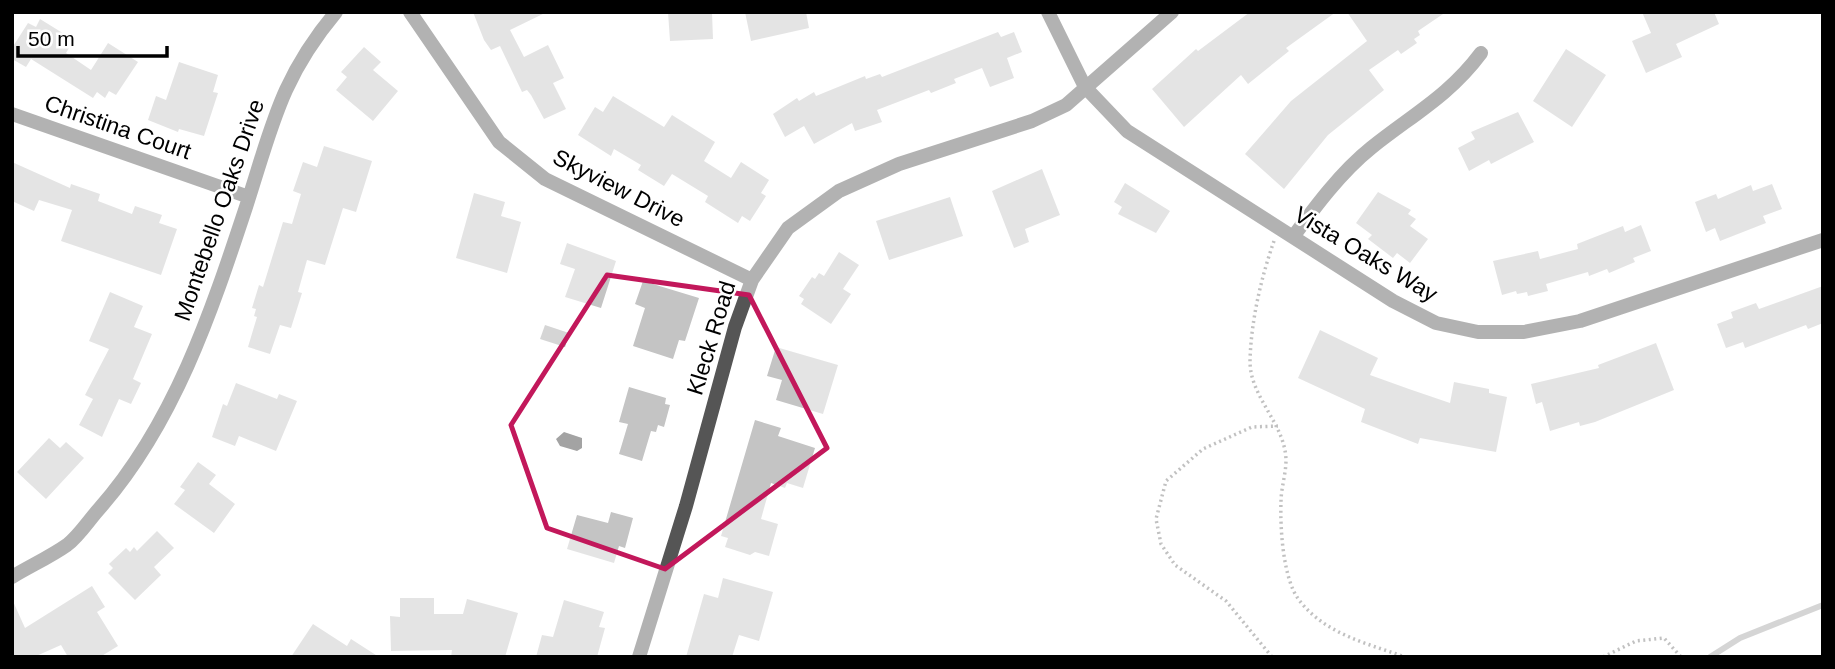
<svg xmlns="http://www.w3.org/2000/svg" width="1835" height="669" font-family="Arial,sans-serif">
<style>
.water{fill:#a3a3a3}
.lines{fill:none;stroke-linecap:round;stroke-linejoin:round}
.stream{stroke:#a3a3a3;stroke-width:6}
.building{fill:#c4c4c4}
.path{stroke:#777;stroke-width:3.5;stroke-dasharray:2 3.5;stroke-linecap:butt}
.street{stroke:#555;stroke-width:14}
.marked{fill:none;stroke:#c2185b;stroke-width:5;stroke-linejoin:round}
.labels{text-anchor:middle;stroke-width:5;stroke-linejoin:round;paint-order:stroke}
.street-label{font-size:23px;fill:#000;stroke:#fff}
</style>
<rect width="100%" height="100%" fill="#fff"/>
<path class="water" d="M545 325 569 333 565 347 540 339Z
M564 432 582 438V448L577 451 560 446 556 439Z"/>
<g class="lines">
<path class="stream" d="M1710 657 1740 638 1823 605"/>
</g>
<path class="building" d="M473 12H547L510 30 524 57 548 45 564 78 553 83 566 109 544 119 531 95 527 90 522 92 500 46 491 50 484 40Z
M668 12H712L713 39 670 41Z
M745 12H806L809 28 751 41Z
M1250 12H1336L1286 48 1289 51 1248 84 1241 75 1184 127 1152 89 1196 49 1198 51Z
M1347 12H1446L1418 31 1420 35 1414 39 1417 43 1401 54 1398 50 1369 70 1384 90 1328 135 1284 189 1245 154 1291 101 1367 41Z
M1642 12H1714L1719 24 1676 44 1682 57 1646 73 1632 41 1651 33Z
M40 19 74 40 66 53 91 70 108 43 138 62 116 95 109 91 105 98 97 92 93 98 31 59 26 67 12 59V48L28 23 36 27Z
M998 32 1001 37 1014 32 1022 52 1007 58 1014 78 990 87 982 68 954 79 956 83 931 93 929 90 877 110 882 122 855 131 852 123 814 144 804 126 785 137 773 114 797 98 799 101 814 92 816 96 865 76 866 79 880 74 882 77Z
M364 47 381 62 373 70 398 91 373 121 336 90 347 77 341 72Z
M1566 49 1606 75 1572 127 1533 101Z
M179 62 218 75 213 92 218 93 204 136 179 129 178 132 148 120 156 96 166 100Z
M613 96 664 127 672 115 715 142 704 161 731 178 741 162 769 180 761 193 766 196 750 221 742 216 738 223 705 202 708 196 672 174 664 186 638 170 641 165 614 149 611 156 578 135 595 107 603 112Z
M1518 112 1534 142 1491 164 1489 160 1469 171 1458 148 1475 139 1471 132Z
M324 146 372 161 356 212 343 208 325 265 307 260 298 292 302 293 291 328 280 325 270 354 248 347 257 317 254 316 256 309 252 308 259 285 263 287 283 222 292 224 301 194 293 191 303 162 317 167Z
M12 162 70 188 71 184 100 194 98 201 132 214 135 206 162 215 159 223 177 229 161 275 61 241 72 210 39 200 34 211 12 201Z
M1042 169 1060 215 1025 229 1029 242 1014 248 992 191Z
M1125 183 1170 211 1156 233 1118 214 1122 207 1114 202Z
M1772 184 1782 209 1763 216 1766 223 1720 241 1715 228 1706 232 1695 202 1716 194 1718 199 1751 185 1753 191Z
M1378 192 1411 210 1408 214 1416 219 1410 226 1428 239 1410 263 1397 253 1393 258 1368 239 1372 235 1356 223Z
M474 193 505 202 501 216 521 222 507 273 456 258Z
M950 197 963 236 889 260 876 221Z
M1641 225 1651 251 1633 258 1635 262 1609 273 1607 269 1589 276 1588 272 1546 284 1548 291 1528 296 1527 292 1517 294 1516 291 1502 295 1493 261 1538 251 1540 259 1578 249 1577 244 1623 226 1625 232Z
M567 243 616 261 601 308 565 297 575 269 560 264Z
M839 252 859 265 843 289 851 294 831 324 801 304 804 299 799 296 812 277 815 279 819 273 824 276Z
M643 281 699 298 685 341 679 340 673 359 633 346 645 308 635 304Z
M1823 286V323L1808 329 1806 325 1745 348 1743 342 1726 348 1717 324 1733 318 1731 312 1756 303 1759 309Z
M110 292 143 306 134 327 152 334 133 379 141 383 131 404 119 399 102 437 79 425 93 399 85 395 109 349 89 341Z
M1320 330 1378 358 1370 375 1409 389 1450 403 1454 382 1489 389V393L1507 397 1496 452 1420 438 1418 444 1361 422 1365 409 1298 378Z
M1656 343 1674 390 1595 422 1580 426 1579 422 1550 431 1542 402 1536 404 1531 384 1599 368 1598 365Z
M776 347 838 365 823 414 776 400 782 380 767 376Z
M236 383 277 399 279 394 297 401 276 451 239 436 235 446 212 437 223 404 227 406Z
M629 387 666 398 665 404 670 405 664 427 658 425 656 432 651 431 642 461 619 454 628 424 619 422Z
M755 420 781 428 778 436 815 448 803 488 787 483 785 488 771 483 761 519 778 524 769 556 755 552 750 555 725 547 728 538 721 536Z
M49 438 60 448 66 442 84 458 46 499 17 472Z
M198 462 216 475 209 484 235 504 214 533 174 504 185 490 180 487Z
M611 512 633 518 625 548 619 546 614 563 567 549 577 515 608 523Z
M157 531 174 548 154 567 161 575 135 600 108 573 113 568 109 564 126 548 130 552 134 547 137 551Z
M723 578 773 592 759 641 739 635 732 657H686L704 594 718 598Z
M92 586 105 607 97 612 118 646 100 657H68L61 645 34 657H12V599L25 628Z
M400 598H434V614H463L467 599 518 613 505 657H451L452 650 391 651 390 616 400 617Z
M564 600 604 612 599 627 605 628 597 657H536L542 635 553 637Z
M313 624 347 646 351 639 379 657H291Z"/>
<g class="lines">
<path class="path" d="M1274 241C1261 278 1251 321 1250 361 1250 398 1285 423 1286 460 1286 474 1281 488 1281 502 1280 528 1283 579 1299 600 1325 634 1366 643 1405 657
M1272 657 1226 601 1175 565 1161 544 1156 519 1166 481 1203 449 1252 427 1278 426
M1603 657 1636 641 1664 638 1681 657"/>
<path class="street" d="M410 12 499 142 545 179 752 280
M1048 12 1085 87 1127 131 1393 301 1436 323 1478 332H1524L1580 321 1823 240
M12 114 249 197
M1293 237C1315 207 1341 172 1371 148 1412 115 1449 96 1481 53
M12 577C30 566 50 557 67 545 79 536 89 520 99 509 174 424 211 313 246 207 272 127 280 79 336 12
M639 657 686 506 735 327 752 280 788 228 839 191 899 164 1032 121 1066 105 1172 12"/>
</g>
<path d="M0 0H1835V669H0ZM607 275 749 295 827 448 665 569 547 528 511 425Z" fill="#fff" fill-opacity=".55" fill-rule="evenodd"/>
<path class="marked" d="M607 275 749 295 827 448 665 569 547 528 511 425Z"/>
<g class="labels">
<g class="street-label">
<text transform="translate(118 127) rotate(19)" y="8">Christina Court</text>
<text transform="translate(619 188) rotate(27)" y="8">Skyview Drive</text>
<text transform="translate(219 210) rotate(-71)" y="8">Montebello Oaks Drive</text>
<text transform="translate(1366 254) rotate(31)" y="8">Vista Oaks Way</text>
<text transform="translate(711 338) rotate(-73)" y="8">Kleck Road</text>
</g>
</g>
<rect width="1835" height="669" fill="none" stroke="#000000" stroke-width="28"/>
<path d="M18 46v10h149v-10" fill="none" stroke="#000000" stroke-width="3.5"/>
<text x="28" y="46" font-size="21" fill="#000000" stroke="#ffffff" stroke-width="5" paint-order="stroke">50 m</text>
</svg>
